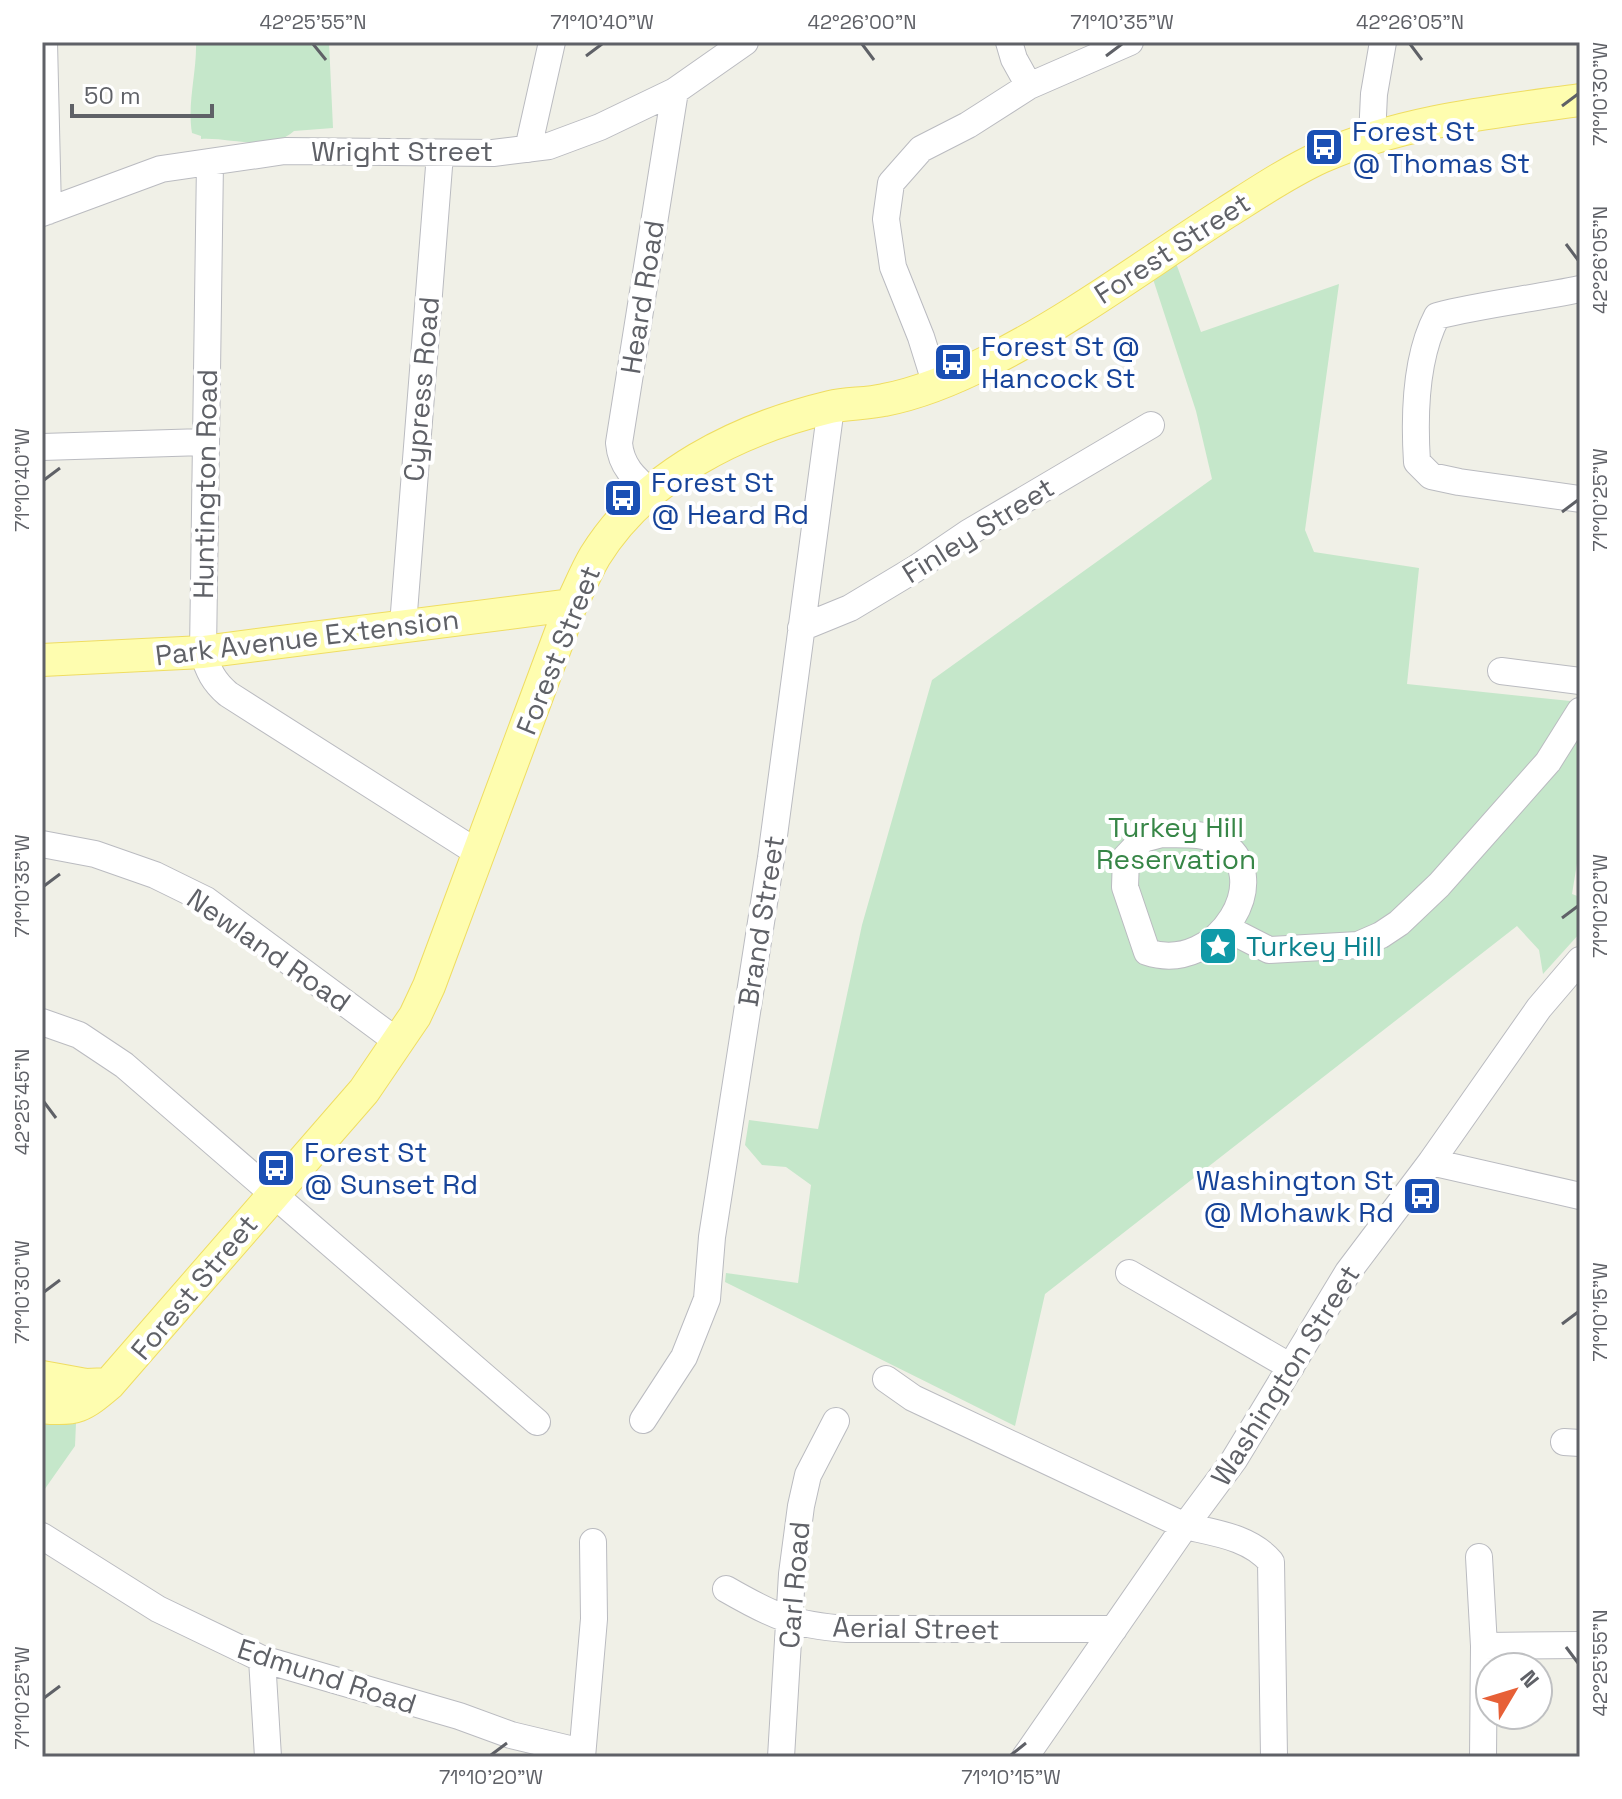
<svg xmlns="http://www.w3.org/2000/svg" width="1622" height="1799" font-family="'Space Grotesk',sans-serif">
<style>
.green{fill:#c5e7ca}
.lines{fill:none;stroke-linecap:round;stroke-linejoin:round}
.minor-casing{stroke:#babbc0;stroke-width:28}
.major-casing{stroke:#efdd62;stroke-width:34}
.minor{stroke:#fff;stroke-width:26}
.major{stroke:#fefdaf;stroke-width:32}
.ticks{fill:none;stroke:#5f6167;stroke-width:3}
.labels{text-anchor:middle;stroke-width:8;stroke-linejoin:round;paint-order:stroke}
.transit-label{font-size:28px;fill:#164399;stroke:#fff;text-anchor:start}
.street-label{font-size:28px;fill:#5f6167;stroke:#fff}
.park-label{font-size:28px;fill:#378647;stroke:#fff}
.culture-label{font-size:28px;fill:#0d838f;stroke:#fff;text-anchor:start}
.neatline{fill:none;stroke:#5f6167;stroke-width:3}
.ticks-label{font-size:20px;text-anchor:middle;fill:#5f6167}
</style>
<rect width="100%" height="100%" fill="#f0f0e7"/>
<path class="green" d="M196 42H329L333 128 294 131C269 153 230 137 201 139V136L192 133C187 103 197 72 196 42Z
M1176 263 1201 332 1339 284 1305 530 1314 552 1419 568 1407 684 1580 702V845L1572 894 1580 897V933L1543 974 1539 950 1517 926 1045 1294 1015 1426 725 1282 726 1273 798 1283 811 1185 786 1167 762 1165 745 1145 749 1120 818 1129 862 925 932 680 1212 479 1196 411 1153 279Z
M42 1421 76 1423 75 1446 42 1493Z"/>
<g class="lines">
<defs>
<path id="minor" d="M44 42 48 211
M1009 42 1014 59 1029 86
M1372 137 1374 94 1383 42
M528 149 552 42
M210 162 203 652C208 671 214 682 228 694L478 853
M42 213 161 169 285 151 493 153 549 146 600 127 675 91 745 42
M1580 289C1532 299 1484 304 1437 316 1415 358 1414 415 1417 462L1431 476 1459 482 1580 499
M936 385 921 337 893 267 886 219 891 183 921 149 968 125 1029 86 1130 42
M42 447 204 442
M651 492C634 478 621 466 619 443L675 91
M403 625 440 154
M801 628 850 608 915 569 968 533 1151 425
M1501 671 1580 681
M1162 834C1180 835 1202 832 1218 841 1279 873 1219 976 1147 952L1125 887 1126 857 1143 839Z
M42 844 95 854 155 875 206 900 398 1042
M1226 928 1269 950 1358 945 1381 935 1399 923 1439 885 1548 762 1580 711
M42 1022 79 1035 124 1065 537 1422
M1431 1162 1580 1196
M1129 1273 1291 1367
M886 1379 913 1398 1185 1526C1215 1533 1250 1537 1271 1562L1274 1757
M643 1420 684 1357 707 1299 712 1237 771 858 831 407
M1564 1442 1580 1443
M42 1536 158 1609 262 1659 459 1716 511 1735 582 1752
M1479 1557 1484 1646 1483 1757
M726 1589C773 1616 792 1625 847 1629H1114
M1484 1646 1580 1645
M262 1659 268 1757
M582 1757 594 1619 593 1542
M781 1757 792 1574 801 1506 808 1475 836 1421
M1025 1757 1185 1526 1234 1460 1348 1272 1431 1162 1539 1008 1580 960"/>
<path id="major" d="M42 660 203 652 571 605
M42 1377 86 1385 109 1384
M42 1407C76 1411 83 1406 109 1384L364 1091 415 1016 429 986 571 605C579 589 586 571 595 556 646 474 739 429 830 407 847 403 866 404 884 400 921 393 958 377 991 360 1073 319 1150 261 1227 212 1257 193 1288 172 1321 157 1403 121 1492 112 1580 100"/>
</defs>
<use href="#minor" class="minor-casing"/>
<use href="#major" class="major-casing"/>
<use href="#minor" class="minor"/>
<use href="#major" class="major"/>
</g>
<path class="ticks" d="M313 44 326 60M862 44 874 60M1410 44 1422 60M586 56 602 44M1106 56 1122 44M1562 106 1578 94M1566 244 1578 260M44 480 60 468M1562 512 1578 500M44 886 60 874M1562 918 1578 906M44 1102 56 1118M44 1292 60 1280M1562 1324 1578 1312M1566 1647 1578 1663M44 1698 60 1686M491 1755 507 1743M1011 1755 1026 1743"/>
<defs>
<symbol id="bus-square" viewBox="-11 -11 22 22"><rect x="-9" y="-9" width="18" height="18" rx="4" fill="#1a4fb4" stroke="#fff"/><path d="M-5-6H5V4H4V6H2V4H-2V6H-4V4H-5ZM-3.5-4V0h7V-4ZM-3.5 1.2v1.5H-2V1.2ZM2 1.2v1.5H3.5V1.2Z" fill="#fff"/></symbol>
<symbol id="sight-square" viewBox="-11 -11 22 22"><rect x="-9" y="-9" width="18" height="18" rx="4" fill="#0f9aa8" stroke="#fff"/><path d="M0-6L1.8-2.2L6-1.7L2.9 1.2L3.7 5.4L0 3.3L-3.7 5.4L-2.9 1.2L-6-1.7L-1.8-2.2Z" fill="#fff"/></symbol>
</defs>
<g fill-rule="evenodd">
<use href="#bus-square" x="1302" y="125" width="44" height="44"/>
<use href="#bus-square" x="931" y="340" width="44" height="44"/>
<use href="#bus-square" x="601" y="476" width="44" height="44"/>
<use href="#sight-square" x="1196" y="924" width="44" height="44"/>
<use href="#bus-square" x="254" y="1146" width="44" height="44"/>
<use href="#bus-square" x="1400" y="1174" width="44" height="44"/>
</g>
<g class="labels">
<g class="transit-label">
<text x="1352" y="141">Forest St<tspan x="1352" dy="32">@ Thomas St</tspan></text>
<text x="981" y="356">Forest St @<tspan x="981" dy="32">Hancock St</tspan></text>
<text x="651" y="492">Forest St<tspan x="651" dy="32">@ Heard Rd</tspan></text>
<text x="304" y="1162">Forest St<tspan x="304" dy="32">@ Sunset Rd</tspan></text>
<text x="1394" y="1190" text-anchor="end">Washington St<tspan x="1394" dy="32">@ Mohawk Rd</tspan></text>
</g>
<g class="street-label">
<text x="402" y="161">Wright Street</text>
<text transform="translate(1172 248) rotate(-33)" y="10">Forest Street</text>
<text transform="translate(642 297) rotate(-81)" y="10">Heard Road</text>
<text transform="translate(421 389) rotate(-85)" y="10">Cypress Road</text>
<text transform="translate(205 484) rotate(-89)" y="10">Huntington Road</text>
<text transform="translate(978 530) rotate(-32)" y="10">Finley Street</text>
<text transform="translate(307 637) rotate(-7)" y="10">Park Avenue Extension</text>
<text transform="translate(558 650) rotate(-68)" y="10">Forest Street</text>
<text transform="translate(761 921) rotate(-81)" y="10">Brand Street</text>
<text transform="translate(269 950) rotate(35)" y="10">Newland Road</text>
<text transform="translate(194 1287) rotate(-50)" y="10">Forest Street</text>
<text transform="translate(1285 1375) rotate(-58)" y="10">Washington Street</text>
<text transform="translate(794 1585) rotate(-85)" y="10">Carl Road</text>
<text transform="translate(916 1628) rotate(1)" y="10">Aerial Street</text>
<text transform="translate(327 1676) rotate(18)" y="10">Edmund Road</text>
</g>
<g class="park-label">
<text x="1176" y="837">Turkey Hill<tspan x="1176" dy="32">Reservation</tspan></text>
</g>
<g class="culture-label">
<text x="1246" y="956">Turkey Hill</text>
</g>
</g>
<rect width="1622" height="1799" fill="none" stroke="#ffffff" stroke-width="88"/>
<g transform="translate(1514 1691) rotate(52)"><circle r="38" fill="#ffffff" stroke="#bfc0c2" stroke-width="2"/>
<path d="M0-6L14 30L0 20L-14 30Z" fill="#e76037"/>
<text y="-12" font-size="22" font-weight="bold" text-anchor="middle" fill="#5f6167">N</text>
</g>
<path d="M72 104v12h140v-12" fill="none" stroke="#5f6167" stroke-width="4"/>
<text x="84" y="104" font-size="24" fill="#5f6167" stroke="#ffffff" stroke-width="6" paint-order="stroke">50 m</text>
<rect x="44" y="44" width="1534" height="1711" class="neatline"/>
<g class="ticks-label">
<text x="313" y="29">42°25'55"N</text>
<text x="602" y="29">71°10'40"W</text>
<text x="862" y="29">42°26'00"N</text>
<text x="1122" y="29">71°10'35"W</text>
<text x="1410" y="29">42°26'05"N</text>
<text transform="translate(1600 94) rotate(-90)" y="7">71°10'30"W</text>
<text transform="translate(1600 260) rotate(-90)" y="7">42°26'05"N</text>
<text transform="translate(22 480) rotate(-90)" y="7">71°10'40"W</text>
<text transform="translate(1600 500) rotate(-90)" y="7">71°10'25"W</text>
<text transform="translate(22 886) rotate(-90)" y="7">71°10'35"W</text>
<text transform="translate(1600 906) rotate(-90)" y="7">71°10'20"W</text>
<text transform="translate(22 1102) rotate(-90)" y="7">42°25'45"N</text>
<text transform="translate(22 1292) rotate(-90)" y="7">71°10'30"W</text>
<text transform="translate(1600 1312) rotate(-90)" y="7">71°10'15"W</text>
<text transform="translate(1600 1663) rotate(-90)" y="7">42°25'55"N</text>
<text transform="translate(22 1698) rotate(-90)" y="7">71°10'25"W</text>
<text x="491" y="1784">71°10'20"W</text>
<text x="1011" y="1784">71°10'15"W</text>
</g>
</svg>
